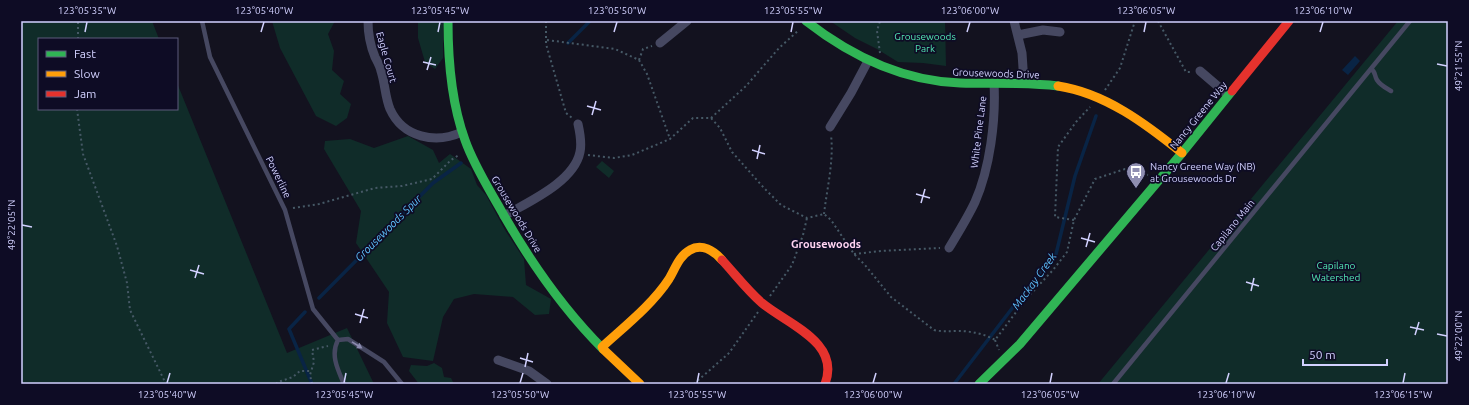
<svg xmlns="http://www.w3.org/2000/svg" width="1469" height="405" font-family="Ubuntu,sans-serif">
<style>
.green{fill:#102c29}
.water{fill:#092445}
.lines{fill:none;stroke-linecap:round;stroke-linejoin:round}
.stream{stroke:#092445;stroke-width:3.5}
.path{stroke:#465966;stroke-width:2;stroke-dasharray:2 3;stroke-linecap:butt}
.lane{stroke:#464861;stroke-width:4.5}
.street{stroke:#464861;stroke-width:9}
.fast{stroke:#30b455;stroke-width:9}
.slow{stroke:#ff9f0a;stroke-width:9}
.jam{stroke:#e5322d;stroke-width:9}
.oneway{fill:#8c8cb0}
.ticks{fill:none;stroke:#d2d1ff;stroke-width:1.5}
.labels{text-anchor:middle;stroke-width:3.5;stroke-linejoin:round;paint-order:stroke}
.park-label{font-size:10px;fill:#53e9b5;stroke:#0e0c25}
.street-label{font-size:10px;fill:#d2d1ff;stroke:#0e0c25}
.poi-label{font-size:10px;fill:#d2d1ff;stroke:#0e0c25;text-anchor:start}
.water-label{font-size:11px;font-style:italic;fill:#5fc4ff;stroke:#0e0c25}
.neighbourhood-label{font-size:11px;font-weight:bold;fill:#ffd3f3;stroke:#0e0c25}
.neatline{fill:none;stroke:#d2d1ff;stroke-width:1.5}
.ticks-label{font-size:10px;text-anchor:middle;fill:#d2d1ff}
</style>
<rect width="100%" height="100%" fill="#13121f"/>
<path class="green" d="M21 21H152L159 39H39V109H177V83L287 353 347 328 374 384H21Z
M272 21H335L328 34 334 51 332 70 344 81 340 94 351 104 347 118 336 126 316 116 280 48Z
M418 21H443V58L435 69 425 62 418 38Z
M830 21H945L946 66 923 63 898 62 877 49 855 38Z
M1398 21H1448V384H1098Z
M408 136 433 150 439 163 450 154 471 169 477 185 486 195 505 230 524 259 526 285 551 299 549 314 535 315 513 297 474 294 454 299 443 317 433 361 403 357 387 323 389 292 356 243 361 211 324 149 325 141 350 139 374 148Z
M602 161 614 171 609 178 596 167Z
M434 363 442 368 444 377 451 378 454 384H419L409 371 411 365 427 366Z"/>
<path class="water" d="M1355 56 1360 61 1348 75 1342 70Z"/>
<g class="lines">
<path class="stream" d="M568 43 590 21
M319 298 433 183 461 163
M305 312 289 329 312 384
M954 384 1033 281 1056 254 1075 176 1096 116"/>
<path class="path" d="M546 21V44L566 113 572 118
M1158 21 1186 72H1190
M78 39V21
M547 40 615 49 639 60 647 74 670 139
M880 53 877 31 880 21
M639 60 643 49 652 46
M1105 90 1120 68 1135 21
M77 109 83 154 117 246 127 283 130 310 166 384
M711 118 746 86 779 48 799 30
M588 155 614 158 632 155 670 139 693 118H711L720 128 732 152 764 188 781 205 807 218 824 214 831 220 854 254 865 265 891 297 934 330C942 332 950 331 959 331 971 331 985 334 995 340L1026 299 1053 270 1067 252 1074 220 1095 179 1125 169 1148 175
M293 208 319 204 375 188 402 186 432 179 451 160 459 155
M824 214C827 188 834 161 831 135
M1074 220 1055 217 1058 147 1076 122 1090 107
M854 254 881 251 940 248
M770 296 792 265 803 235 807 218
M995 340 999 350
M276 384 278 382 293 377 300 371H312
M312 384 310 375 314 362 312 350 328 346
M694 384 729 353 758 312"/>
<path class="lane" d="M202 21 210 57 285 210 313 309 338 340
M1371 69C1376 72 1374 75 1377 80 1380 85 1386 88 1391 91
M344 384C338 370 330 355 338 340L348 339 384 362 402 384
M1113 384 1410 21"/>
<path class="street" d="M368 21C368 34 370 45 375 57 377 61 380 66 381 71 385 83 385 97 390 109 403 138 436 144 462 132
M1014 21 1022 53 1024 83
M1018 35 1043 30 1060 32
M660 43 687 21
M1200 71 1228 95
M830 127 851 93 868 61
M504 216C528 202 574 182 580 152 582 143 580 133 578 124
M949 248C958 233 968 217 975 202 990 168 996 120 994 83
M498 360 529 371 547 384"/>
<path class="fast" d="M448 21C448 61 451 102 465 140 473 163 486 184 498 205 527 257 561 307 603 349
M806 21C851 56 902 81 960 83 992 84 1025 82 1058 86
M979 384 1020 344 1182 153 1232 91"/>
<path class="slow" d="M1058 86C1105 93 1146 124 1182 153
M602 347C625 326 652 305 669 279 675 269 679 256 690 250 702 243 714 251 722 260
M603 349 640 384"/>
<path class="jam" d="M1232 91 1289 21
M722 260C735 274 747 290 762 303 787 324 841 342 825 384"/>
</g>
<defs><path id="oneway-solid" d="M-6-.8H1V-3.2L6.5 0L1 3.2V.8H-6Z"/></defs>
<use class="oneway" href="#oneway-solid" transform="translate(357 345) rotate(32)"/>
<path class="ticks" d="M85 32 87 22M261 32 264 22M438 32 440 22M614 32 617 22M791 32 793 22M967 32 970 22M1144 32 1146 22M1320 32 1323 22M423 62 436 65M1437 64 1447 66M427 70 431 57M587 106 601 110M592 115 596 101M752 150 765 154M757 159 760 145M916 194 930 198M921 203 925 189M22 225 32 227M1081 238 1095 242M1086 247 1090 233M190 270 204 274M195 278 199 265M1246 282 1259 286M1251 291 1254 278M355 314 368 318M360 323 364 309M1410 327 1424 330M1437 334 1447 336M1415 335 1419 322M520 358 533 362M525 367 528 353M167 383 170 373M344 383 346 373M520 383 523 373M697 383 699 373M873 383 876 373M1050 383 1052 373M1226 383 1229 373M1403 383 1405 373"/>
<defs>
<symbol id="bus-pin" viewBox="-11 -11 22 30"><path d="M0 17L-7.5 6A9.5 9.5 0 1 1 7.5 6Z" fill="#8f8eb1" stroke="#0e0c25"/><path d="M-5-6H5V4H4V6H2V4H-2V6H-4V4H-5ZM-3.5-4V0h7V-4ZM-3.5 1.2v1.5H-2V1.2ZM2 1.2v1.5H3.5V1.2Z" fill="#fff"/></symbol>
</defs>
<g fill-rule="evenodd">
<use href="#bus-pin" x="1125" y="161" width="22" height="30"/>
</g>
<g class="labels">
<g class="park-label">
<text x="925" y="40">Grousewoods<tspan x="925" dy="12">Park</tspan></text>
<text x="1336" y="269">Capilano<tspan x="1336" dy="12">Watershed</tspan></text>
</g>
<g class="street-label">
<text transform="translate(387 57) rotate(74)" y="4">Eagle Court</text>
<text transform="translate(996 73) rotate(2)" y="4">Grousewoods Drive</text>
<text transform="translate(1198 115) rotate(-51)" y="4">Nancy Greene Way</text>
<text transform="translate(978 132) rotate(-83)" y="4">White Pine Lane</text>
<text transform="translate(279 177) rotate(64)" y="4">Powerline</text>
<text transform="translate(517 214) rotate(59)" y="4">Grousewoods Drive</text>
<text transform="translate(1232 225) rotate(-51)" y="4">Capilano Main</text>
</g>
<g class="poi-label">
<text x="1150" y="170">Nancy Greene Way (NB)<tspan x="1150" dy="12">at Grousewoods Dr</tspan></text>
</g>
<g class="water-label">
<text transform="translate(388 228) rotate(-45)" y="4">Grousewoods Spur</text>
<text transform="translate(1034 281) rotate(-54)" y="4">Mackay Creek</text>
</g>
<g class="neighbourhood-label">
<text x="826" y="248">Grousewoods</text>
</g>
</g>
<rect width="1469" height="405" fill="none" stroke="#0e0c25" stroke-width="44"/>
<rect x="38" y="38" width="140" height="72" fill="#0e0c25" stroke="#5c5b7c"/>
<rect x="46" y="51" width="20" height="6" fill="#30b455" stroke="#5c5b7c"/>
<text x="74" y="58" font-size="12" fill="#d2d1ff">Fast</text>
<rect x="46" y="71" width="20" height="6" fill="#ff9f0a" stroke="#5c5b7c"/>
<text x="74" y="78" font-size="12" fill="#d2d1ff">Slow</text>
<rect x="46" y="91" width="20" height="6" fill="#e5322d" stroke="#5c5b7c"/>
<text x="74" y="98" font-size="12" fill="#d2d1ff">Jam</text>
<path d="M1303 359v6h84v-6" fill="none" stroke="#d2d1ff" stroke-width="2"/>
<text x="1309" y="359" font-size="12" fill="#d2d1ff" stroke="#0e0c25" stroke-width="3" paint-order="stroke">50 m</text>
<rect x="22" y="22" width="1425" height="361" class="neatline"/>
<g class="ticks-label">
<text x="87" y="14">123°05'35"W</text>
<text x="264" y="14">123°05'40"W</text>
<text x="440" y="14">123°05'45"W</text>
<text x="617" y="14">123°05'50"W</text>
<text x="793" y="14">123°05'55"W</text>
<text x="970" y="14">123°06'00"W</text>
<text x="1146" y="14">123°06'05"W</text>
<text x="1323" y="14">123°06'10"W</text>
<text transform="translate(1458 66) rotate(-90)" y="4">49°21'55"N</text>
<text transform="translate(11 225) rotate(-90)" y="4">49°22'05"N</text>
<text transform="translate(1458 336) rotate(-90)" y="4">49°22'00"N</text>
<text x="167" y="398">123°05'40"W</text>
<text x="344" y="398">123°05'45"W</text>
<text x="520" y="398">123°05'50"W</text>
<text x="697" y="398">123°05'55"W</text>
<text x="873" y="398">123°06'00"W</text>
<text x="1050" y="398">123°06'05"W</text>
<text x="1226" y="398">123°06'10"W</text>
<text x="1403" y="398">123°06'15"W</text>
</g>
</svg>
